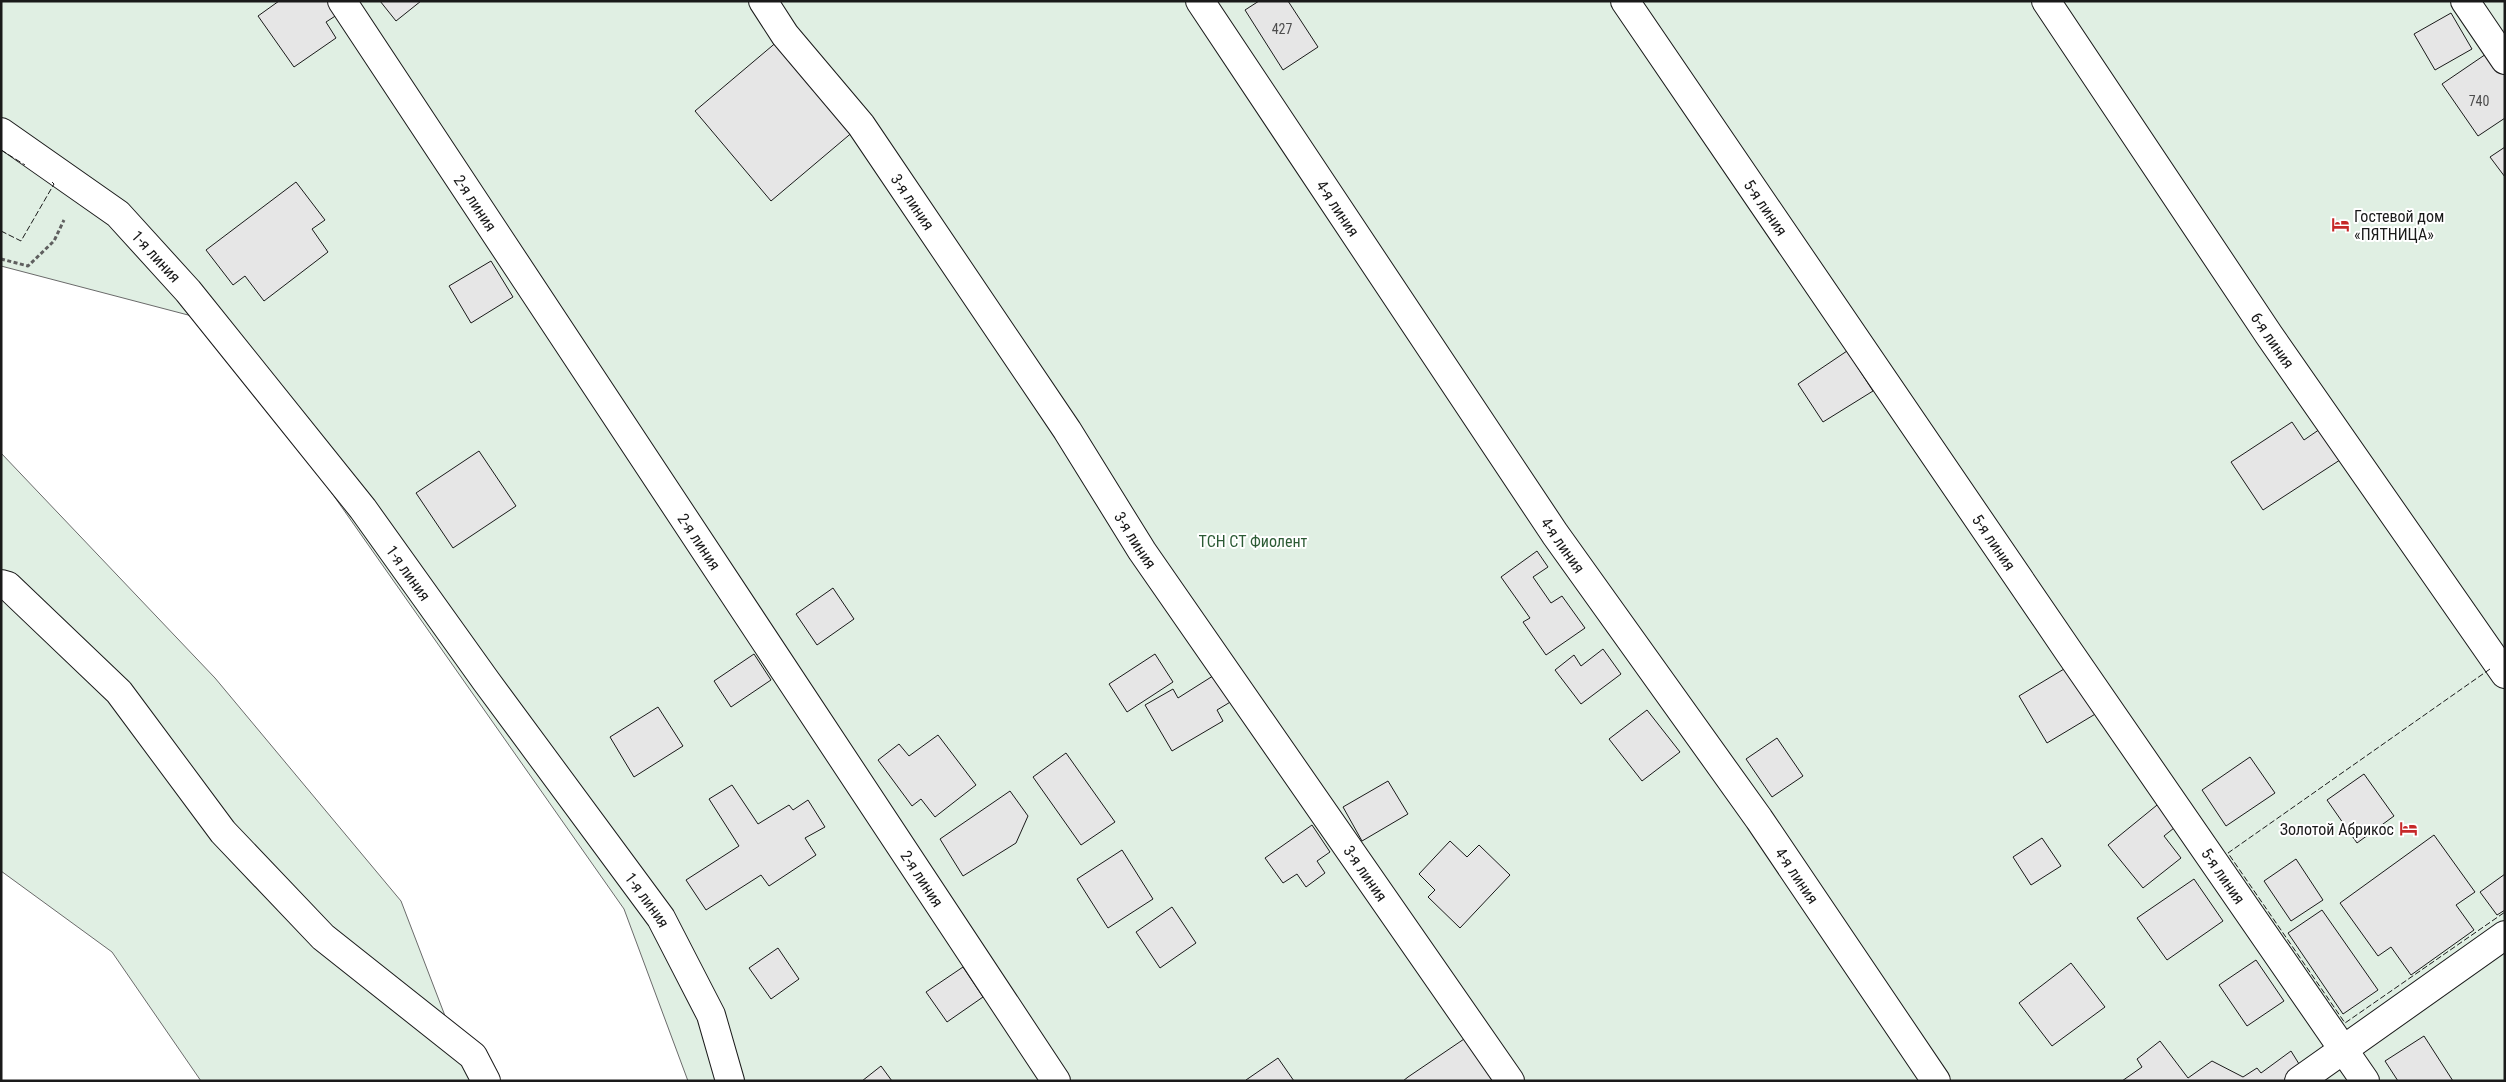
<svg xmlns="http://www.w3.org/2000/svg" width="2506" height="1082" font-family="'Roboto Condensed',sans-serif">
<style>
.green{fill:#e0efe3;stroke:#6a6a6a}
.building{fill:#e6e6e6;stroke:#1a1a1a}
.lines{fill:none;stroke-linecap:round;stroke-linejoin:round}
.minor-casing{stroke:#1a1a1a;stroke-width:30}
.path{stroke:#5f5f5f;stroke-width:3;stroke-dasharray:4 2.5;stroke-linecap:butt}
.minor{stroke:#fff;stroke-width:28}
.fence{stroke:#1a1a1a;stroke-width:1;stroke-dasharray:6 2.5;stroke-linecap:butt}
.labels{text-anchor:middle;stroke-width:4;stroke-linejoin:round;paint-order:stroke}
.number-label{font-size:14px;fill:#4d4d4d}
.street-label{font-size:16px;fill:#1a1a1a;stroke:#fff}
.poi-label{font-size:16px;fill:#1a1a1a;stroke:#fff;text-anchor:start}
.park-label{font-size:16px;fill:#2b5a34;stroke:#fff}
</style>
<rect width="100%" height="100%" fill="#fff"/>
<path class="green" d="M1 1H2505V1081H688L624 909 211 321 1 266Z
M1 453 215 678 401 901 470 1081H201L112 952 1 871Z"/>
<path class="building" d="M279 1H332L340 13 326 22 336 38 294 67 258 16Z
M380 1H421L396 21Z
M1259 1H1288L1318 47 1283 70 1245 10Z
M2451 13 2472 49 2435 70 2414 34Z
M785 35 861 125 771 201 695 111Z
M2489 52 2505 74V118L2478 136 2442 84Z
M2505 147V177L2490 157Z
M296 182 325 220 312 229 328 252 264 301 245 276 233 285 206 250Z
M491 261 513 297 471 323 449 286Z
M1847 351 1873 391 1823 422 1798 384Z
M2292 422 2304 440 2323 427 2343 458 2263 510 2231 462Z
M479 451 516 506 453 548 416 493Z
M1537 551 1548 567 1533 577 1551 603 1562 596 1585 628 1546 655 1523 622 1530 618 1501 577Z
M833 588 854 619 817 645 796 614Z
M1603 649 1621 674 1581 704 1555 670 1574 655 1581 666Z
M754 654 771 680 731 707 714 681Z
M1155 654 1173 682 1127 712 1109 684Z
M2069 666 2097 713 2047 743 2019 696Z
M1216 674 1232 701 1217 710 1223 721 1172 751 1145 705 1173 689 1178 698Z
M658 707 683 746 634 777 610 737Z
M1647 710 1680 752 1642 781 1609 739Z
M938 735 976 785 935 817 921 799 912 806 878 760 899 744 909 756Z
M1777 738 1803 776 1772 797 1746 759Z
M1066 753 1115 822 1081 845 1033 777Z
M2250 757 2275 793 2226 826 2202 790Z
M2364 774 2394 816 2357 843 2327 800Z
M1388 781 1408 814 1362 841 1343 807Z
M732 785 758 824 789 805 793 810 808 800 825 827 805 838 816 855 769 886 761 875 706 910 686 880 739 846 709 799Z
M1010 791 1028 816 1016 843 963 876 940 839Z
M2162 801 2179 824 2164 836 2181 858 2143 888 2108 845Z
M1312 825 1330 852 1317 861 1325 873 1306 887 1297 874 1283 883 1265 858Z
M2434 835 2475 892 2456 905 2474 930 2411 975 2391 947 2378 956 2340 903Z
M2042 838 2061 866 2031 885 2013 857Z
M1450 841 1467 857 1479 845 1510 875 1460 928 1428 897 1435 890 1419 874Z
M1122 850 1153 899 1108 928 1077 879Z
M2296 859 2323 900 2291 921 2264 881Z
M2505 874V910L2497 915 2480 892Z
M2194 879 2223 921 2167 960 2137 918Z
M1172 907 1196 943 1160 968 1136 932Z
M2322 910 2378 990 2343 1014 2288 933Z
M778 948 799 979 771 999 749 968Z
M2256 960 2284 1001 2247 1026 2219 985Z
M2071 963 2105 1007 2052 1046 2019 1003Z
M963 967 983 997 947 1022 926 992Z
M2424 1036 2453 1081H2398L2385 1061Z
M1467 1037 1498 1081H1403L1408 1077Z
M2160 1041 2188 1078 2212 1061 2243 1077 2257 1068 2261 1073 2291 1051 2304 1072 2292 1081H2122L2142 1067 2137 1059Z
M1278 1058 1294 1081H1247L1246 1080Z
M881 1066 892 1081H862Z"/>
<g class="lines">
<defs>
<g id="minor">
<path id="s1" d="M342 1 1056 1081"/>
<path id="s2" d="M763 1 785 35 861 125 1067 430 1142 551 1510 1081"/>
<path id="s3" d="M1200 1 1555 534 1759 819 1936 1081"/>
<path id="s4" d="M1625 1 2069 652 2365 1081"/>
<path id="s5" d="M2046 1 2269 335 2505 674"/>
<path d="M2465 1 2505 60"/>
<path id="s6" d="M1 132 118 214 188 291 363 509 486 681 661 918 711 1015 730 1081"/>
<path d="M1 584 8 586 119 692 223 832 323 937 473 1056 486 1081"/>
<path d="M2299 1081 2505 935"/>
</g>
</defs>
<use href="#minor" class="minor-casing"/>
<path class="path" d="M1 259 28 266 54 241 64 220"/>
<use href="#minor" class="minor"/>
<path class="fence" d="M1 150 25 165
M1 231 21 241 54 184 52 182
M2490 669 2228 853 2345 1023 2505 912"/>
</g>
<defs>
<symbol id="hotel-bare" viewBox="-9 -9 18 18"><path d="M-6-4.5h1.5V1H6V5H4.5V3h-9V5H-6ZM-4 0a1.8 1.8 0 1 1 3.6 0ZM.5 0V-2.5h3Q6-2.5 6 0Z" fill="#c62828" stroke="#fff" stroke-width="2.5" paint-order="stroke"/></symbol>
</defs>
<g fill-rule="evenodd">
<use href="#hotel-bare" x="2328" y="212" width="25" height="25"/>
<use href="#hotel-bare" x="2396" y="816" width="25" height="25"/>
</g>
<g class="labels">
<g class="number-label">
<text x="1282" y="34">427</text>
<text x="2479" y="106">740</text>
</g>
<g class="street-label">
<text dy="6" stroke="none"><textPath href="#s2" startOffset="251">3-я линия</textPath></text>
<text dy="6" stroke="none"><textPath href="#s1" startOffset="242">2-я линия</textPath></text>
<text dy="6" stroke="none"><textPath href="#s4" startOffset="250">5-я линия</textPath></text>
<text dy="6" stroke="none"><textPath href="#s3" startOffset="249">4-я линия</textPath></text>
<text dy="6" stroke="none"><textPath href="#s6" startOffset="200">1-я линия</textPath></text>
<text dy="6" stroke="none"><textPath href="#s5" startOffset="408">6-я линия</textPath></text>
<text dy="6" stroke="none"><textPath href="#s2" startOffset="656">3-я линия</textPath></text>
<text dy="6" stroke="none"><textPath href="#s1" startOffset="648">2-я линия</textPath></text>
<text dy="6" stroke="none"><textPath href="#s4" startOffset="655">5-я линия</textPath></text>
<text dy="6" stroke="none"><textPath href="#s3" startOffset="654">4-я линия</textPath></text>
<text dy="6" stroke="none"><textPath href="#s6" startOffset="605">1-я линия</textPath></text>
<text dy="6" stroke="none"><textPath href="#s2" startOffset="1061">3-я линия</textPath></text>
<text dy="6" stroke="none"><textPath href="#s3" startOffset="1059">4-я линия</textPath></text>
<text dy="6" stroke="none"><textPath href="#s4" startOffset="1060">5-я линия</textPath></text>
<text dy="6" stroke="none"><textPath href="#s1" startOffset="1052">2-я линия</textPath></text>
<text dy="6" stroke="none"><textPath href="#s6" startOffset="1010">1-я линия</textPath></text>
</g>
<g class="poi-label">
<text x="2354" y="222">Гостевой дом<tspan x="2354" dy="18">«ПЯТНИЦА»</tspan></text>
<text x="2394" y="835" text-anchor="end">Золотой Абрикос</text>
</g>
<g class="park-label">
<text x="1253" y="547">ТСН СТ Фиолент</text>
</g>
</g>
<rect width="2506" height="1082" fill="none" stroke="#1a1a1a" stroke-width="5"/>
</svg>
